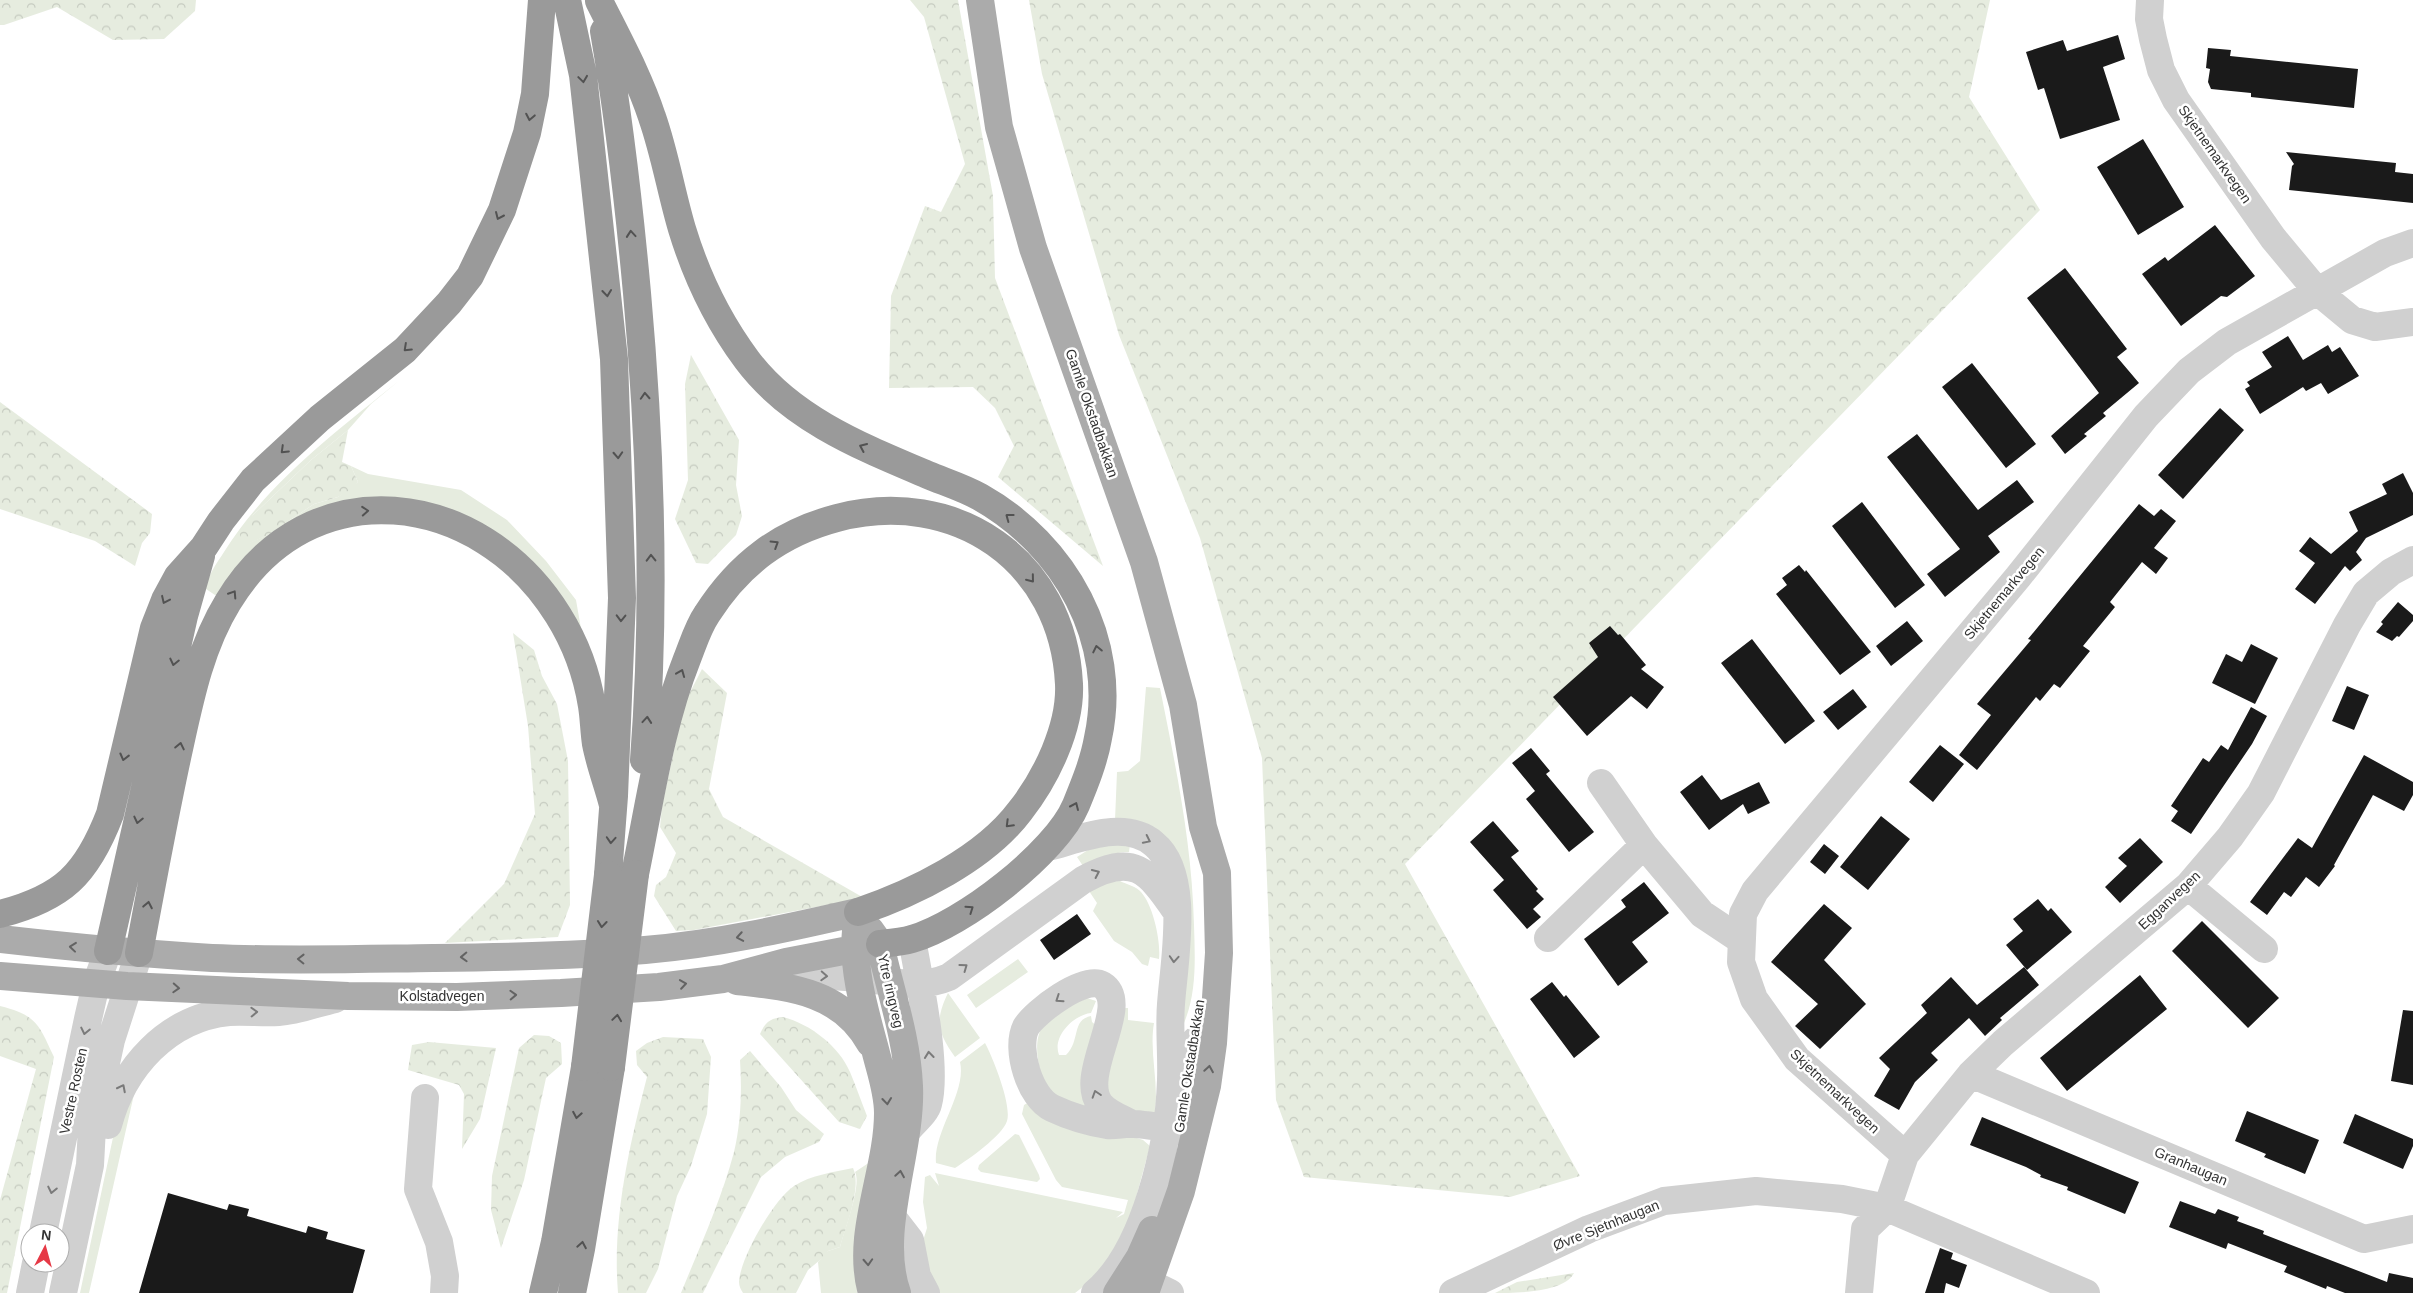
<svg xmlns="http://www.w3.org/2000/svg" width="2413" height="1293" font-family="Arial,sans-serif">
<style>
.green{fill:#e6ecdf}
.forest{fill:url(#forest-crowns)}
.building{fill:#1a1a1a}
.lines{fill:none;stroke-linecap:round;stroke-linejoin:round}
.minor{stroke:#d0d0d0;stroke-width:28}
.major{stroke:#ababab;stroke-width:28}
.highway{stroke:#9a9a9a;stroke-width:28}
.highway-bridge{stroke:#9a9a9a;stroke-width:28}
.oneway{stroke:#525252}
.oneway2{stroke:#7a7a7a}
.oneway3{stroke:#636363}
.labels{text-anchor:middle;stroke-width:5;stroke-linejoin:round;paint-order:stroke}
.street-label{font-size:14px;fill:#333;stroke:#fff}
</style>
<defs>
<pattern id="forest-crowns" width="20" height="18" patternUnits="userSpaceOnUse" patternTransform="scale(1.25)"><rect width="20" height="18" fill="#e6ecdf"/><path d="M2 6a3 3 0 1 1 6 0M12 15a3 3 0 1 1 6 0" fill="none" stroke="#c6cbc0"/></pattern>
</defs>
<rect width="100%" height="100%" fill="#fff"/>
<path class="green" d="M400 380 371 404 348 430 311 460 253 515 241 546 268 535 314 504 338 497 358 482 351 466 368 474 461 490 507 520 546 561 576 600 583 640C570 616 557 588 538 567 504 528 453 516 406 500L235 571 228 579 220 595H215L206 589C207 576 217 563 224 552 268 482 337 431 400 380Z
M1146 687 1160 688C1176 768 1192 843 1194 925 1195 958 1197 992 1184 1023L1185 885 1115 820 1117 772 1128 771 1140 761Z
M1099 843 1130 844 1129 852C1111 852 1100 859 1085 869L1077 857Z
M1120 881C1126 884 1137 887 1141 892 1153 905 1161 941 1159 959L1150 957 1148 966 1142 964 1132 952 1114 941 1093 911 1097 903 1087 888 1099 882Z
M1018 959 1028 972 976 1008 967 995Z
M948 993 980 1038 955 1057C937 1032 935 1020 948 993Z
M1087 998 1096 1001 1091 1013C1073 1015 1052 1037 1059 1055H1066C1081 1040 1071 1020 1091 1016L1092 1022 1098 1027 1095 1114C1080 1112 1058 1103 1048 1090 1039 1076 1032 1042 1042 1028 1052 1014 1072 1005 1087 998Z
M1121 1008H1128V1020L1154 1023C1149 1052 1159 1082 1155 1112 1121 1112 1121 1110 1102 1084Z
M985 1043C993 1058 1012 1105 1007 1121 1002 1136 969 1159 955 1168L936 1163C933 1132 967 1092 960 1062Z
M135 1090 89 1293H80L115 1128Z
M1029 1102 1143 1140 1150 1146 1128 1227 1102 1272 1075 1293H940L928 1277 922 1244 927 1228 923 1202 925 1177 930 1175 939 1186 935 1173 1123 1212 1116 1218 1124 1214 1128 1200 1062 1187 1056 1180 1022 1114 1024 1105Z
M1015 1134 1019 1135 1039 1175 1040 1179 1037 1182 981 1172 978 1169 979 1165Z
M870 1162 856 1263 857 1293H821L818 1262 828 1251 840 1247C844 1231 862 1185 855 1172Z"/>
<path class="forest" d="M0 0H196L195 11 164 39 113 40 57 7 4 25H0Z
M910 0H958L993 196 995 278 1103 566 998 477 1014 446 995 408 973 387 889 388 891 296 925 206 941 212 965 164 924 17Z
M1029 0H1990L1969 97 2040 210 1405 864 1580 1176 1510 1197 1304 1177 1276 1100 1262 758 1200 538 1119 335 1042 74Z
M691 355 739 440 736 485 742 516 736 535 708 564 696 563 675 519 688 480 685 384Z
M0 402 152 514 150 533 142 543 135 566 95 541 0 509Z
M348 430 342 462 351 466 358 482 350 490 338 497 314 504 268 535 241 547 240 533 253 515 311 460Z
M513 633 534 650 542 676 557 704 568 761 570 905 558 937 445 943 504 884 535 814 528 726Z
M702 669 727 693 709 789 723 817 864 898 694 930 676 931 654 896 656 885 666 877 676 853 660 827 662 806 684 704Z
M0 1006C37 1015 39 1025 54 1057L7 1293H0V1200L36 1069 0 1056Z
M783 1017C810 1024 839 1046 850 1072 856 1086 861 1101 867 1116L860 1129 839 1122 760 1034C765 1022 771 1018 783 1017Z
M534 1035 549 1036 561 1043 562 1064 546 1078 524 1180 501 1248 491 1210 492 1176 519 1048Z
M663 1037 703 1039 711 1057 707 1114 691 1166 677 1196 658 1269 646 1293H618C612 1220 629 1147 647 1077L637 1065 636 1051 647 1043Z
M429 1042 496 1048 480 1119 462 1149 464 1094 459 1085 408 1070 412 1045Z
M750 1051 781 1087 796 1110 824 1134 819 1142 785 1157 761 1177 703 1293H681C700 1246 721 1201 734 1152 741 1123 742 1090 740 1060Z
M853 1168C862 1187 846 1226 840 1247L828 1251 826 1255 808 1270 796 1293H743C741 1290 739 1286 739 1282 740 1258 774 1199 794 1186 811 1175 834 1172 853 1168Z
M1574 1273C1564 1293 1515 1293 1495 1293L1517 1282Z"/>
<path class="building" d="M2118 35 2125 59 2103 67 2120 120 2060 139 2044 88 2038 90 2026 52 2063 40 2067 51Z
M2208 48 2231 50 2230 56 2358 69 2354 108 2251 97V93L2211 89 2208 82 2210 69 2206 68Z
M2143 139 2184 207 2138 235 2097 167Z
M2286 152 2396 163 2395 172 2413 174V203L2289 190 2292 166 2294 164Z
M2215 225 2255 276 2227 297 2221 296 2181 326 2142 274 2165 257 2168 261Z
M2065 268 2127 349 2117 357 2139 383 2103 413 2106 416 2084 434 2087 436 2065 454 2051 436 2099 393 2027 298Z
M2288 336 2303 360 2328 345 2332 352 2340 347 2359 376 2328 394 2321 383 2306 391 2303 387 2260 414 2245 389 2250 386 2247 382 2272 367 2262 352Z
M1972 363 2036 444 2006 468 1942 387Z
M2220 408 2244 430 2183 499 2158 475Z
M1917 434 1978 510 2017 480 2034 502 1988 536 2000 552 1945 597 1927 574 1960 549 1887 457Z
M2403 473 2413 493V515L2366 538 2356 552 2362 560 2350 571 2345 566 2315 604 2295 589 2315 563 2299 551 2310 537 2331 554 2358 531 2349 512 2387 494 2382 484Z
M1862 502 1925 585 1895 608 1832 526Z
M2139 504 2154 516 2161 509 2176 521 2154 548 2168 558 2156 574 2142 562 2110 602 2115 607 2083 646 2090 651 2060 688 2054 684 2040 701 2036 697 1977 770 1959 755 1991 715 1977 704 2031 640 2028 639Z
M1799 565 1805 572 1806 570 1871 652 1840 675 1776 594 1787 585 1782 578Z
M2398 602 2413 615V621L2399 637 2397 636 2392 641 2376 632 2383 624 2381 622Z
M1907 621 1923 641 1891 666 1876 646Z
M1610 626 1618 635 1620 634 1646 665 1641 669 1664 687 1647 709 1631 696 1587 736 1553 697 1598 657 1589 643Z
M1752 639 1815 721 1785 744 1721 663Z
M2251 644 2278 658 2255 704 2212 683 2226 654 2242 662Z
M2347 686 2369 695 2354 730 2332 721Z
M1853 689 1867 707 1838 730 1823 712Z
M2251 707 2267 716 2252 744 2191 834 2171 821 2178 811 2171 806 2203 758 2209 762 2221 745 2228 750Z
M1940 745 1964 764 1933 802 1909 782Z
M1531 748 1550 771 1546 774 1594 832 1569 852 1526 799 1535 791 1512 763Z
M2364 755 2413 782V795L2404 811 2373 795 2334 865 2335 866 2319 887 2306 877 2291 897 2284 892 2267 915 2250 902 2298 838 2312 848Z
M1702 775 1721 800 1759 782 1770 803 1748 814 1743 804 1709 830 1680 792Z
M1881 816 1910 839 1868 890 1840 867Z
M1493 821 1519 851 1511 857 1538 889 1536 891 1544 899 1533 909 1541 917 1527 929 1493 890 1504 880 1470 842Z
M2140 838 2163 862 2120 903 2105 887 2127 866 2118 858Z
M1824 844 1839 856 1825 874 1810 862Z
M1644 882 1669 913 1632 942 1648 962 1618 986 1584 939 1626 907 1621 900Z
M2038 899 2048 911 2051 908 2072 932 2027 970 2006 945 2023 931 2013 919Z
M1824 904 1852 928 1824 960 1866 1004 1820 1049 1795 1026 1818 1004 1771 962Z
M1077 914 1091 934 1054 960 1040 940Z
M2202 921 2279 998 2248 1028 2172 951Z
M2024 967 2039 985 2000 1018 2002 1020 1985 1036 1969 1018 1931 1053 1938 1060 1915 1082 1899 1110 1874 1096 1890 1069 1879 1058 1927 1013 1921 1005 1951 977 1977 1005Z
M2140 975 2167 1009 2067 1091 2040 1058Z
M1552 982 1564 997 1566 995 1600 1037 1574 1058 1530 999Z
M2403 1010 2413 1011V1085L2391 1081Z
M2247 1111 2319 1140 2305 1174 2264 1157 2266 1154 2235 1141Z
M2355 1114 2413 1139V1146L2403 1169 2343 1143Z
M1982 1117 2139 1182 2125 1214 2067 1190 2068 1187 2040 1177 2041 1175 2026 1167 1970 1145Z
M168 1193 227 1210 229 1204 249 1209 247 1216 306 1233 308 1226 328 1232 326 1239 365 1250 353 1293H139Z
M2180 1201 2215 1214 2218 1209 2239 1217 2237 1221 2264 1231 2263 1234 2387 1282 2389 1273 2413 1278V1293H2345L2327 1286 2326 1289 2284 1272 2287 1266 2228 1243 2226 1249 2169 1227Z
M1940 1248 1953 1253 1951 1259 1967 1265 1959 1288 1946 1283 1944 1293H1925Z"/>
<g class="lines">
<path class="minor" d="M2150 0 2149 19 2153 39 2161 70 2176 100 2273 238 2317 291 2352 320 2375 327 2413 322
M1601 783 1644 845 1702 914 1741 940
M1048 847C1080 839 1125 819 1154 844 1191 874 1174 961 1171 1004 1169 1029 1172 1055 1171 1080 1169 1144 1146 1250 1095 1293
M2188 886 2264 949
M1548 938 1644 845
M759 976C792 974 825 975 859 978 890 981 919 990 949 977L1083 880C1133 852 1148 870 1176 911
M1971 1074 2364 1239 2413 1229
M1172 1082 1196 1040
M425 1098 418 1189 439 1242 445 1276 444 1293
M1132 1124C1121 1118 1107 1113 1100 1104 1077 1074 1133 1004 1102 985 1084 975 1035 1012 1026 1027 1015 1049 1030 1098 1052 1108 1069 1116 1089 1122 1107 1125 1116 1126 1125 1123 1134 1124 1150 1125 1167 1128 1183 1131
M108 1125C123 1068 167 1018 229 1012 246 1011 262 1013 279 1012 297 1011 317 1003 335 999
M907 1131C913 1123 926 1113 928 1104 938 1066 919 980 912 939
M1905 1155 1797 1059 1754 999 1741 962 1743 914 1755 891 2018 577 2146 416 2189 371 2227 342 2385 253 2413 243
M893 1218 910 1240 917 1276 926 1293
M43 1233 88 1019 96 984 108 951
M1129 1273 1170 1293
M30 1293 36 1263
M63 1293 90 1165 92 1127 111 1040 139 953
M1453 1293 1589 1229 1664 1201 1756 1191 1842 1199 1887 1208 2086 1293
M1859 1293 1865 1229 1887 1208 1905 1155 1971 1074 2003 1043 2188 886 2230 837 2261 793 2347 625 2366 593 2391 572 2413 560"/>
<path class="major" d="M980 0 999 127 1033 248 1144 562 1183 705 1203 827 1217 873 1219 953 1213 1043 1207 1086 1181 1191 1145 1293
M870 930 880 944C890 990 907 1038 909 1086 912 1151 875 1231 897 1293
M856 931C852 971 866 1015 876 1053 881 1073 888 1092 888 1113 888 1172 855 1234 872 1293
M0 939C70 947 141 954 212 958 285 961 359 959 433 958 503 957 575 956 645 950 717 944 788 928 858 912
M0 976 127 986 348 996 457 997 561 993 659 987 723 979 786 962 880 944
M737 981C790 987 841 991 870 1043
M1117 1293 1140 1257 1152 1230"/>
<path class="highway" d="M567 0 583 75 614 359 622 598 614 796 608 875
M599 1C618 39 639 77 652 117 665 154 671 192 682 229 696 275 718 321 747 360 791 419 862 447 928 475 945 482 964 488 980 497 1065 545 1119 641 1098 738 1094 761 1085 783 1076 805 1056 853 962 925 912 939 902 942 890 943 880 944
M604 31C619 118 629 205 637 293 651 449 656 604 644 760
M635 874C650 802 660 727 687 659 693 644 698 627 707 614 739 564 780 533 837 518 955 487 1063 560 1069 684 1071 727 1046 778 1020 811 984 859 914 893 858 912
M0 914C63 898 87 874 110 814L154 628 165 600 178 576 204 547 221 521 253 480 320 418 405 350 449 303 470 276 502 210 527 133 535 94 542 0
M108 951 184 616 201 556
M139 953C151 888 163 823 177 758 189 704 199 649 228 602 309 467 480 489 558 615 575 642 587 675 592 706 594 718 594 731 596 744 600 765 608 785 613 805
M543 1293 555 1242 585 1067
M572 1293 581 1249 611 1067"/>
<path class="highway-bridge" d="M585 1067 608 875
M611 1067 635 874"/>
</g>
<defs><path id="oneway-chevron" d="M-2-3.5L2.5 0L-2 3.5" fill="none" stroke-width="1.6" stroke-linecap="round" stroke-linejoin="round" transform="scale(1.25)"/></defs>
<g class="oneway">
<use href="#oneway-chevron" transform="translate(583 79) rotate(82)"/>
<use href="#oneway-chevron" transform="translate(530 117) rotate(101)"/>
<use href="#oneway-chevron" transform="translate(499 216) rotate(114)"/>
<use href="#oneway-chevron" transform="translate(631 234) rotate(-95)"/>
<use href="#oneway-chevron" transform="translate(607 293) rotate(84)"/>
<use href="#oneway-chevron" transform="translate(407 348) rotate(137)"/>
<use href="#oneway-chevron" transform="translate(645 396) rotate(-93)"/>
<use href="#oneway-chevron" transform="translate(863 447) rotate(-156)"/>
<use href="#oneway-chevron" transform="translate(284 450) rotate(136)"/>
<use href="#oneway-chevron" transform="translate(618 455) rotate(87)"/>
<use href="#oneway-chevron" transform="translate(365 511) rotate(-4)"/>
<use href="#oneway-chevron" transform="translate(1009 517) rotate(-143)"/>
<use href="#oneway-chevron" transform="translate(775 544) rotate(-32)"/>
<use href="#oneway-chevron" transform="translate(651 558) rotate(-91)"/>
<use href="#oneway-chevron" transform="translate(1031 579) rotate(51)"/>
<use href="#oneway-chevron" transform="translate(233 594) rotate(-57)"/>
<use href="#oneway-chevron" transform="translate(165 600) rotate(115)"/>
<use href="#oneway-chevron" transform="translate(621 618) rotate(91)"/>
<use href="#oneway-chevron" transform="translate(1097 649) rotate(-102)"/>
<use href="#oneway-chevron" transform="translate(174 662) rotate(103)"/>
<use href="#oneway-chevron" transform="translate(681 673) rotate(-68)"/>
<use href="#oneway-chevron" transform="translate(647 720) rotate(-85)"/>
<use href="#oneway-chevron" transform="translate(180 746) rotate(-78)"/>
<use href="#oneway-chevron" transform="translate(124 757) rotate(104)"/>
<use href="#oneway-chevron" transform="translate(1075 806) rotate(-66)"/>
<use href="#oneway-chevron" transform="translate(138 820) rotate(103)"/>
<use href="#oneway-chevron" transform="translate(1009 824) rotate(135)"/>
<use href="#oneway-chevron" transform="translate(611 840) rotate(94)"/>
<use href="#oneway-chevron" transform="translate(148 905) rotate(-79)"/>
<use href="#oneway-chevron" transform="translate(970 909) rotate(-35)"/>
<use href="#oneway-chevron" transform="translate(602 924) rotate(96)"/>
<use href="#oneway-chevron" transform="translate(617 1018) rotate(-82)"/>
<use href="#oneway-chevron" transform="translate(577 1115) rotate(100)"/>
<use href="#oneway-chevron" transform="translate(582 1245) rotate(-80)"/>
</g>
<g class="oneway2">
<use href="#oneway-chevron" transform="translate(1147 840) rotate(26)"/>
<use href="#oneway-chevron" transform="translate(1096 873) rotate(-25)"/>
<use href="#oneway-chevron" transform="translate(1174 959) rotate(94)"/>
<use href="#oneway-chevron" transform="translate(964 967) rotate(-36)"/>
<use href="#oneway-chevron" transform="translate(824 976) rotate(3)"/>
<use href="#oneway-chevron" transform="translate(1059 999) rotate(146)"/>
<use href="#oneway-chevron" transform="translate(254 1012) rotate(-2)"/>
<use href="#oneway-chevron" transform="translate(85 1031) rotate(102)"/>
<use href="#oneway-chevron" transform="translate(929 1055) rotate(-96)"/>
<use href="#oneway-chevron" transform="translate(122 1088) rotate(-63)"/>
<use href="#oneway-chevron" transform="translate(1096 1094) rotate(-108)"/>
<use href="#oneway-chevron" transform="translate(52 1190) rotate(102)"/>
</g>
<g class="oneway3">
<use href="#oneway-chevron" transform="translate(740 937) rotate(170)"/>
<use href="#oneway-chevron" transform="translate(73 947) rotate(-174)"/>
<use href="#oneway-chevron" transform="translate(464 957) rotate(178)"/>
<use href="#oneway-chevron" transform="translate(301 959) rotate(-179)"/>
<use href="#oneway-chevron" transform="translate(683 984) rotate(-8)"/>
<use href="#oneway-chevron" transform="translate(176 988) rotate(3)"/>
<use href="#oneway-chevron" transform="translate(513 995) rotate(-2)"/>
<use href="#oneway-chevron" transform="translate(1209 1069) rotate(-81)"/>
<use href="#oneway-chevron" transform="translate(887 1101) rotate(84)"/>
<use href="#oneway-chevron" transform="translate(900 1174) rotate(-81)"/>
<use href="#oneway-chevron" transform="translate(868 1262) rotate(87)"/>
</g>
<g class="labels">
<g class="street-label">
<text transform="translate(2215 154) rotate(55)" y="5">Skjetnemarkvegen</text>
<text transform="translate(1092 413) rotate(71)" y="5">Gamle Okstadbakkan</text>
<text transform="translate(2004 593) rotate(-50)" y="5">Skjetnemarkvegen</text>
<text transform="translate(2169 900) rotate(-43)" y="5">Egganvegen</text>
<text transform="translate(891 991) rotate(77)" y="5">Ytre ringveg</text>
<text x="442" y="1001">Kolstadvegen</text>
<text transform="translate(1189 1066) rotate(-81)" y="5">Gamle Okstadbakkan</text>
<text transform="translate(73 1091) rotate(-78)" y="5">Vestre Rosten</text>
<text transform="translate(1835 1091) rotate(43)" y="5">Skjetnemarkvegen</text>
<text transform="translate(2191 1166) rotate(23)" y="5">Granhaugan</text>
<text transform="translate(1606 1225) rotate(-22)" y="5">Øvre Sjetnhaugan</text>
</g>
</g>
<g transform="translate(45 1248) rotate(6)"><circle r="24" fill="#ffffff" stroke="#adadad"/>
<path d="M0-4L9 19L0 12L-9 19Z" fill="#e63946"/>
<text y="-8" font-size="14" font-weight="bold" text-anchor="middle" fill="#333333">N</text>
</g>
</svg>
